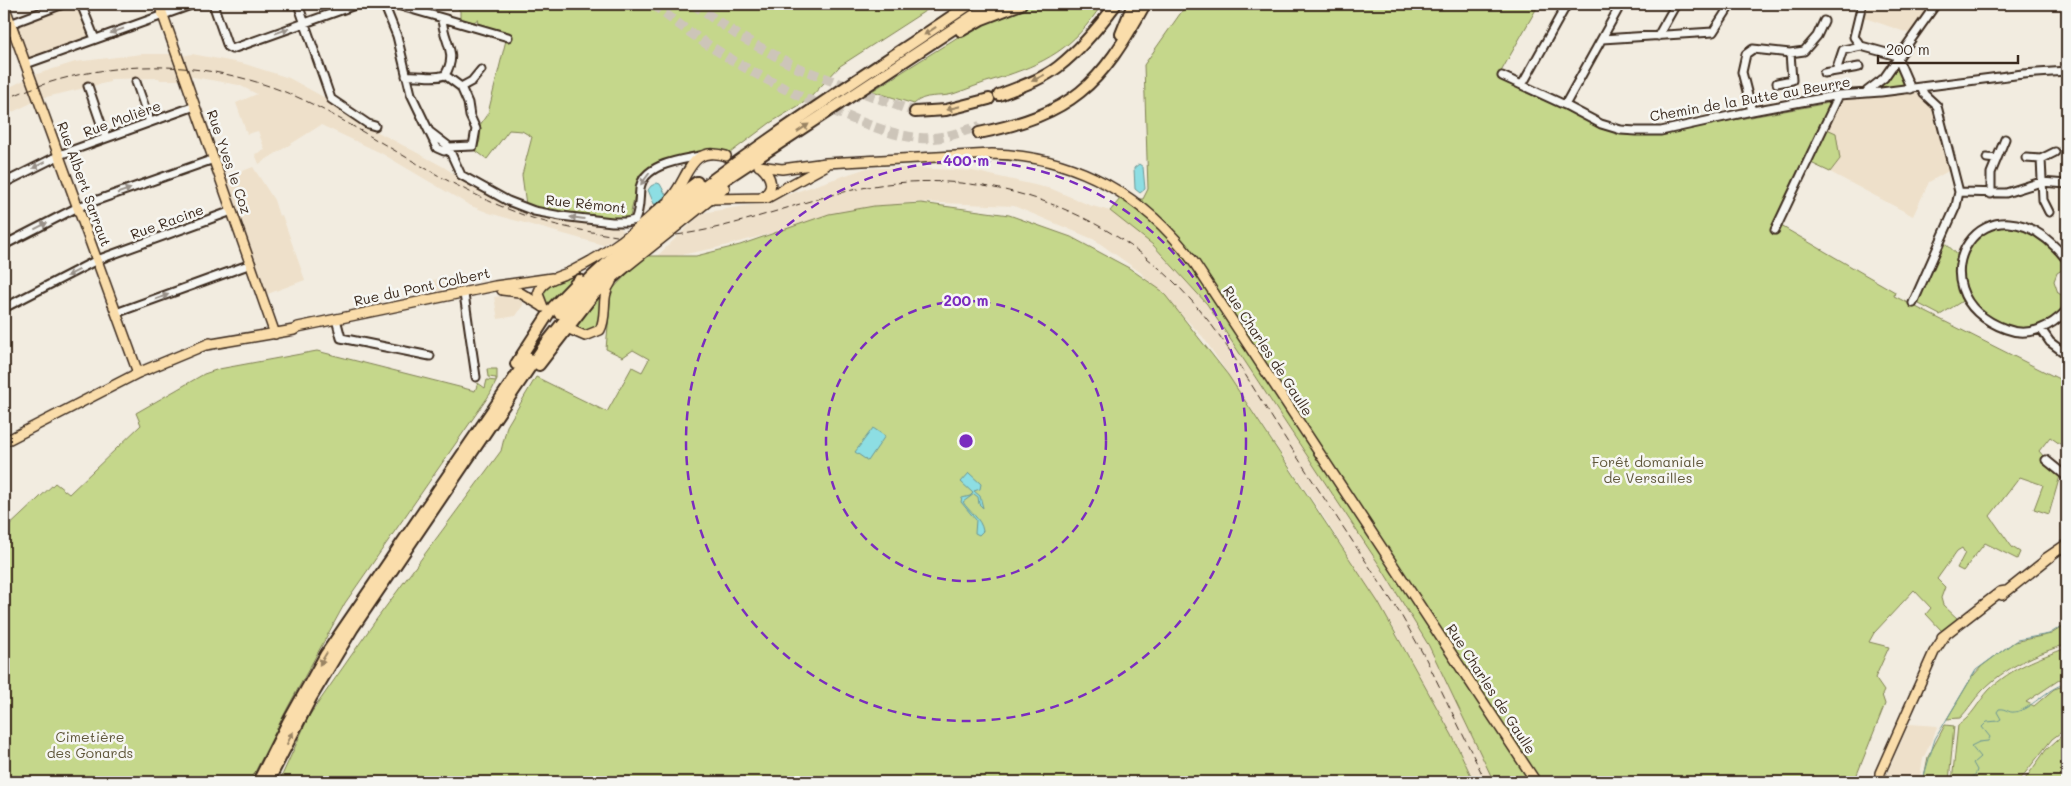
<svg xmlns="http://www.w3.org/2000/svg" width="2071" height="786" font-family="Mali,sans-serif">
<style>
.built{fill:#eee0ca}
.green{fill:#c5d78b;stroke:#808054}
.water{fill:#8ddee3;stroke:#6c9694}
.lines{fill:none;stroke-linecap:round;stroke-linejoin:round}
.stream{stroke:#6c9694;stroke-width:1}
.highway-tunnel{stroke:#cdc5b9;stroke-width:10;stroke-dasharray:10 5;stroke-linecap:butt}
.minor-casing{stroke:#3b2a1e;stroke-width:11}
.major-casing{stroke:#3b2a1e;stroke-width:12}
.highway-casing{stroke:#3b2a1e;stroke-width:14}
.minor{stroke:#f6f6f2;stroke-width:7}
.major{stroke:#faddab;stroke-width:9}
.highway{stroke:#faddab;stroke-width:10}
.rail{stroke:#3b2a1e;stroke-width:1;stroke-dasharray:8 4;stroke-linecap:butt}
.oneway{fill:#989088}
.oneway2{fill:#9a8464}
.ring{fill:none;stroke:#7b2cbf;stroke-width:2.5;stroke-dasharray:9 6}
.labels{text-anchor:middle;stroke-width:5;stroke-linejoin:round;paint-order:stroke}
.street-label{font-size:14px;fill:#3b2a1e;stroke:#f6f6f2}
.park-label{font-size:14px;fill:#5e5539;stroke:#f6f6f2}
.centre{fill:#7b2cbf;stroke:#f6f6f2;stroke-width:2.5}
.ring-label{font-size:15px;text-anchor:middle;font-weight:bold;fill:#7b2cbf;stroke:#f6f6f2;stroke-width:5;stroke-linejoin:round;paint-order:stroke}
</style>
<rect width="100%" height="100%" fill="#f2ece0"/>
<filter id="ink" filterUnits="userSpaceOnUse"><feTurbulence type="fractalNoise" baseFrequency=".02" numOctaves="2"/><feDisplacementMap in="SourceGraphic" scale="10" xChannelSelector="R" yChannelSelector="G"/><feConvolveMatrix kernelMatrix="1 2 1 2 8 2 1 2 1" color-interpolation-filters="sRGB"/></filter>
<g filter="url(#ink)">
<path class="built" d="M72 4H78L89 38 29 59 17 25 18 23Z
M1865 4H1933L1911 34 1862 17Z
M142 54H181L182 56 192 54 245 64 289 78 327 99 376 131 442 166 491 197 510 205 562 219 620 226 623 233 603 245 489 213 469 205 381 153 321 125 259 164 255 154 265 150 258 131 247 134 236 103 257 94 239 85 182 75 181 80H160L159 78 110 79V82L42 98 4 116V90L34 75 75 62Z
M1915 93 1921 95 1935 106 1950 170 1929 182 1913 216 1830 172 1840 159 1827 129 1840 101 1852 95Z
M253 167 274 200 279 216 282 215 305 280 265 295 224 178Z
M867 168H918L973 171 1052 189 1089 205 1110 211 1120 199 1144 218 1153 246 1207 304 1382 569 1429 646 1494 782H1475L1454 739 1394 629 1327 522 1203 337 1140 272 1095 240 1014 206 917 202 867 208 720 247 652 261 702 213 763 203Z
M453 276 456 288 414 296 412 287 430 284 429 281Z
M513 294 523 301V305L516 316 498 319 494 297Z
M1909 724 1938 726 1923 759 1919 782H1887L1885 778Z"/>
<path class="green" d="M454 4H936L840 66 808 100 770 123 726 156C697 148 665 159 639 175L630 217C595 221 560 213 526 205L522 175 532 137 522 131 509 130 487 159 476 151 480 140V125L488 113 507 36 477 26 478 19 474 22 460 19V11Z
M1032 4H1102C1073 49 1046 63 996 79 982 83 968 89 953 94 939 98 925 93 914 104L872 91 969 30Z
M1187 4H1539L1498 77 1597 126 1618 132 1661 133 1840 101 1827 129 1836 133 1840 159 1830 172 1811 163 1781 226 1895 292 1894 296 2067 383V449L2050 437 2039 451 2060 476 2049 514 2034 509 2043 485 2020 477 1990 516 2012 547 2020 552 2017 559 1985 543 1963 571 1957 568 1965 553 1962 548 1957 551 1937 579 1945 587 1941 598 1943 605 1958 619 1942 631 1926 614 1931 608 1914 590 1874 633 1869 642 1889 647 1875 678 1884 691 1882 695 1885 704 1854 782H1494L1429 646 1382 569 1207 304 1153 245 1110 211 1120 199H1143L1148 189 1144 65Z
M1895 67 1898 68 1905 85 1903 87 1883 89 1881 86Z
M921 203 1009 215 1071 237 1129 268 1162 291 1228 375 1378 602 1452 735 1474 782H279L309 716 376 620 501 451 507 426 536 377 607 412 632 367 642 372 649 359 633 350 623 357 606 349 611 291 625 276 628 268 644 256H696L740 245 829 214 874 206Z
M1995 225 2024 227 2052 245 2067 264V267L2057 273 2054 281 2058 293 2067 298V307L2057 317 2033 330 2013 329 1992 321 1967 300 1962 265 1972 242Z
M1943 241 1960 257 1956 280 1964 300 1940 315 1919 304 1918 294Z
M587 267 548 306 540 297 548 283 565 279Z
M602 289 601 318 597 328 586 332 570 326Z
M317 351 475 391 478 383 485 388 487 380 496 381V378L488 377 487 369H497V380L490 394 345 603 288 707 250 782H4V531L55 483 69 494 141 425 136 413 204 374 219 369Z
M2067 624V644C2036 654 2005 667 1982 691 1974 699 1968 710 1960 718L1947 719 1972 677 1982 666 2014 642 2051 634Z
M2067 648V678L2059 680 2026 702 2034 706 2054 689 2067 685V728L2052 739 2018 782H1952L1958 725C1972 717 1978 702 1989 690 2011 668 2038 658 2067 648Z
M1945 725 1954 726 1949 782H1923L1928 757Z
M2067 731V782H2023L2046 750Z"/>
<path class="water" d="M1139 164 1143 167 1145 189 1140 193 1135 189 1134 168Z
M657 183 660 184 666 195 657 204H654L648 190 651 186Z
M873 428 885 436 868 461 855 452Z
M969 473 981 484 980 489 974 491 980 496 983 508 979 504 978 497 974 494 963 502C969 512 981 518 983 531L979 535 975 533 976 520 961 502 962 498 970 496 973 493 961 482Z"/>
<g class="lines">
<path class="stream" d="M1922 782 1935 739 1976 670 2017 640 2049 634 2067 623
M1963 782 1965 778C1972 778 1975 777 1977 770L1973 763 1980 757 1971 746 1979 742 1988 741 1990 737 1982 727 1987 722 1998 721 2001 719 1997 712 1999 709C2005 708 2009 713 2014 712 2030 711 2046 688 2067 683"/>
<path class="highway-tunnel" d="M653 4C710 51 768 83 836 112 862 122 892 136 920 138 941 140 960 132 980 126
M693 4 739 36 798 68 915 112"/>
<defs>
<path id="minor" d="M81 4 95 39
M213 4 228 47 232 49 358 4
M298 4 331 99 368 124 375 126
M384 4 397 36 411 94 437 148 444 151 448 149
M394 4 508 37
M1862 4 1854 37 1861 46 1894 55 1898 59
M442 18C443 42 459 52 445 75
M10 24 63 4
M4 34 14 31
M1658 36 1676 4
M1602 39 1713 32 1731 4
M1898 59 1911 89
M26 64 194 4
M1859 67 1836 71 1843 50 1861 46
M1824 73 1836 71
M445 75 461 87 468 103 470 116 476 129 473 146 449 147
M406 76C420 74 431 80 445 75
M1502 76 1565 105 1601 124 1621 130 1636 131H1661L1752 111 1839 95 1881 92 2023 74 2067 71
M136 82 150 122
M1777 83 1792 80 1790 53
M1522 85 1567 4
M88 86 106 138
M461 87 472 81 481 70
M1867 91 1884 78 1936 4
M1565 105 1621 4
M1752 111 1742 72 1746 54 1753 49 1790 53 1804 51 1817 36 1824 21
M430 132 447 145 461 175 508 201 534 211 561 216 612 222H626L635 220C640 210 639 199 640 189 643 164 680 160 700 156
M1987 158 1997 159
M2026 158 2041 159 2043 200 2049 212
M2041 159 2055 152
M4 183 62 154 195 106
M1959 192 2006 193 2041 182 2067 184
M1991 194V173L2005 139
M1775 230 1839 95
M4 245 78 207 214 159
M2067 260C1986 159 1906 292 2006 329 2029 338 2051 327 2067 310
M464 294 476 377
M1913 303 1956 206 1959 192 1937 106 1924 94 1921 87
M4 308 97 260 232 211
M116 313 251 264
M336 319 341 338 430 356
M2041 329 2050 342 2062 351
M2046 460 2067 477"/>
<path id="major" d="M159 4 275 334
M4 5 138 373
M759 166 782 169 826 163 992 154C1076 156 1146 196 1195 264L1536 782
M761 167C771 176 776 189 762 197
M670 199C689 180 688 144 726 156
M621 271 711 199 767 198 825 166
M502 290 519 292 542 306
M543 307 538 294C542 279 560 277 572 271 603 256 634 233 659 209
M569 329 585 336 600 330C608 315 600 297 611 282
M206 345 294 330 298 327 495 286 552 278
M4 442 138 373 210 343
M2045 559 2067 544
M2002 595 2050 557
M1942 637 2000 592 2006 591
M1880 780V773L1934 652 1946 634"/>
<path id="highway" d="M961 31 982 19 1021 4
M1121 34 1133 4
M999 95C1019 87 1041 80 1058 67 1081 49 1099 27 1116 4
M915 112 946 110 989 99
M979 133C1072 114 1100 86 1145 4
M711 199 724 188
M655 213 697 182
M559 313C590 273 629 244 668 214 764 138 869 73 970 4
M516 364 553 307 579 280
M539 365 594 294 625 267
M258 782 288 722 326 654 528 358
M268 782 311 698 353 628 547 342 590 288 621 260 727 178 991 4"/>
</defs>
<use href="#minor" class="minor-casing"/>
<use href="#major" class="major-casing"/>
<use href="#highway" class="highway-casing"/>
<use href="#minor" class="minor"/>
<use href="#major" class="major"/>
<use href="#highway" class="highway"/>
<path class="rail" d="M4 100C102 54 217 56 314 105 382 140 446 186 518 213 549 225 583 231 617 236
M676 235C756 225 829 186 909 182 1014 176 1121 220 1190 299 1225 337 1250 384 1278 427 1318 490 1360 552 1401 615L1426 659 1486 782"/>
</g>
<defs><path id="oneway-solid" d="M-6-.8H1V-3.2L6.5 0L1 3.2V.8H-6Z" transform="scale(1.25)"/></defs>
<g class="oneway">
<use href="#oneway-solid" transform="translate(117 31) rotate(160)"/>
<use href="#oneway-solid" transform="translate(282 31) rotate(-19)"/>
<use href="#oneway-solid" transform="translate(39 165) rotate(153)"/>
<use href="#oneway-solid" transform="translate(645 179) rotate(127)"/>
<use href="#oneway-solid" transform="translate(124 191) rotate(-19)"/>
<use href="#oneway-solid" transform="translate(577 218) rotate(-173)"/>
<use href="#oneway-solid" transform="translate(41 226) rotate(-27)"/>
<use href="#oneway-solid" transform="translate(73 273) rotate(153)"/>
<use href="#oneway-solid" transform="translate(162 297) rotate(-21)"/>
</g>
<g class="oneway2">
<use href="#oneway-solid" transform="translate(930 31) rotate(146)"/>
<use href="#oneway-solid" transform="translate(1038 78) rotate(153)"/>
<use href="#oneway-solid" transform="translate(953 108) rotate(166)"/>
<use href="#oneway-solid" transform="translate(803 128) rotate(-34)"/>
<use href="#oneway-solid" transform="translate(323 659) rotate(121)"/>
<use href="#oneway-solid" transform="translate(290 738) rotate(-64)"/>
</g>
</g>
<g class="ring">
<circle cx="966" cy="441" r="140"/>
<circle cx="966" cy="441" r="280"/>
</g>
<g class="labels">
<g class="street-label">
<text transform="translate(1750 99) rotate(-10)" y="5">Chemin de la Butte au Beurre</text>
<text transform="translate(122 119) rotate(-20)" y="5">Rue Molière</text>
<text transform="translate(229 162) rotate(71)" y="5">Rue Yves le Coz</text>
<text transform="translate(84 184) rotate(70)" y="5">Rue Albert Sarraut</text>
<text transform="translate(586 204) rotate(6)" y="5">Rue Rémont</text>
<text transform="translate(167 222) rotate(-20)" y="5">Rue Racine</text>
<text transform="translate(422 287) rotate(-12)" y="5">Rue du Pont Colbert</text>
<text transform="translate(1268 351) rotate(57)" y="5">Rue Charles de Gaulle</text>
<text transform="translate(1491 689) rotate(57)" y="5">Rue Charles de Gaulle</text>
</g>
<g class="park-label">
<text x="1648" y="467">Forêt domaniale<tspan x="1648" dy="16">de Versailles</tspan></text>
<text x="90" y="742">Cimetière<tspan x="90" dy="16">des Gonards</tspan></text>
</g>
</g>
<circle cx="966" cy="441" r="8" class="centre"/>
<g class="ring-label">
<text x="966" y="166">400 m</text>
<text x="966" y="306">200 m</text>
</g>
<rect width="2071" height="786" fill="none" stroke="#f6f6f2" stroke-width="20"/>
<rect x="10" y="10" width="2051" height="766" fill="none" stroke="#3b2a1e" stroke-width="2" filter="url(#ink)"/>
<path d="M1878 55v8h140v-8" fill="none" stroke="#3b2a1e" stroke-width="2.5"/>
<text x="1886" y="55" font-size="15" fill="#3b2a1e" stroke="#f6f6f2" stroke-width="4" paint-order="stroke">200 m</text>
</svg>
